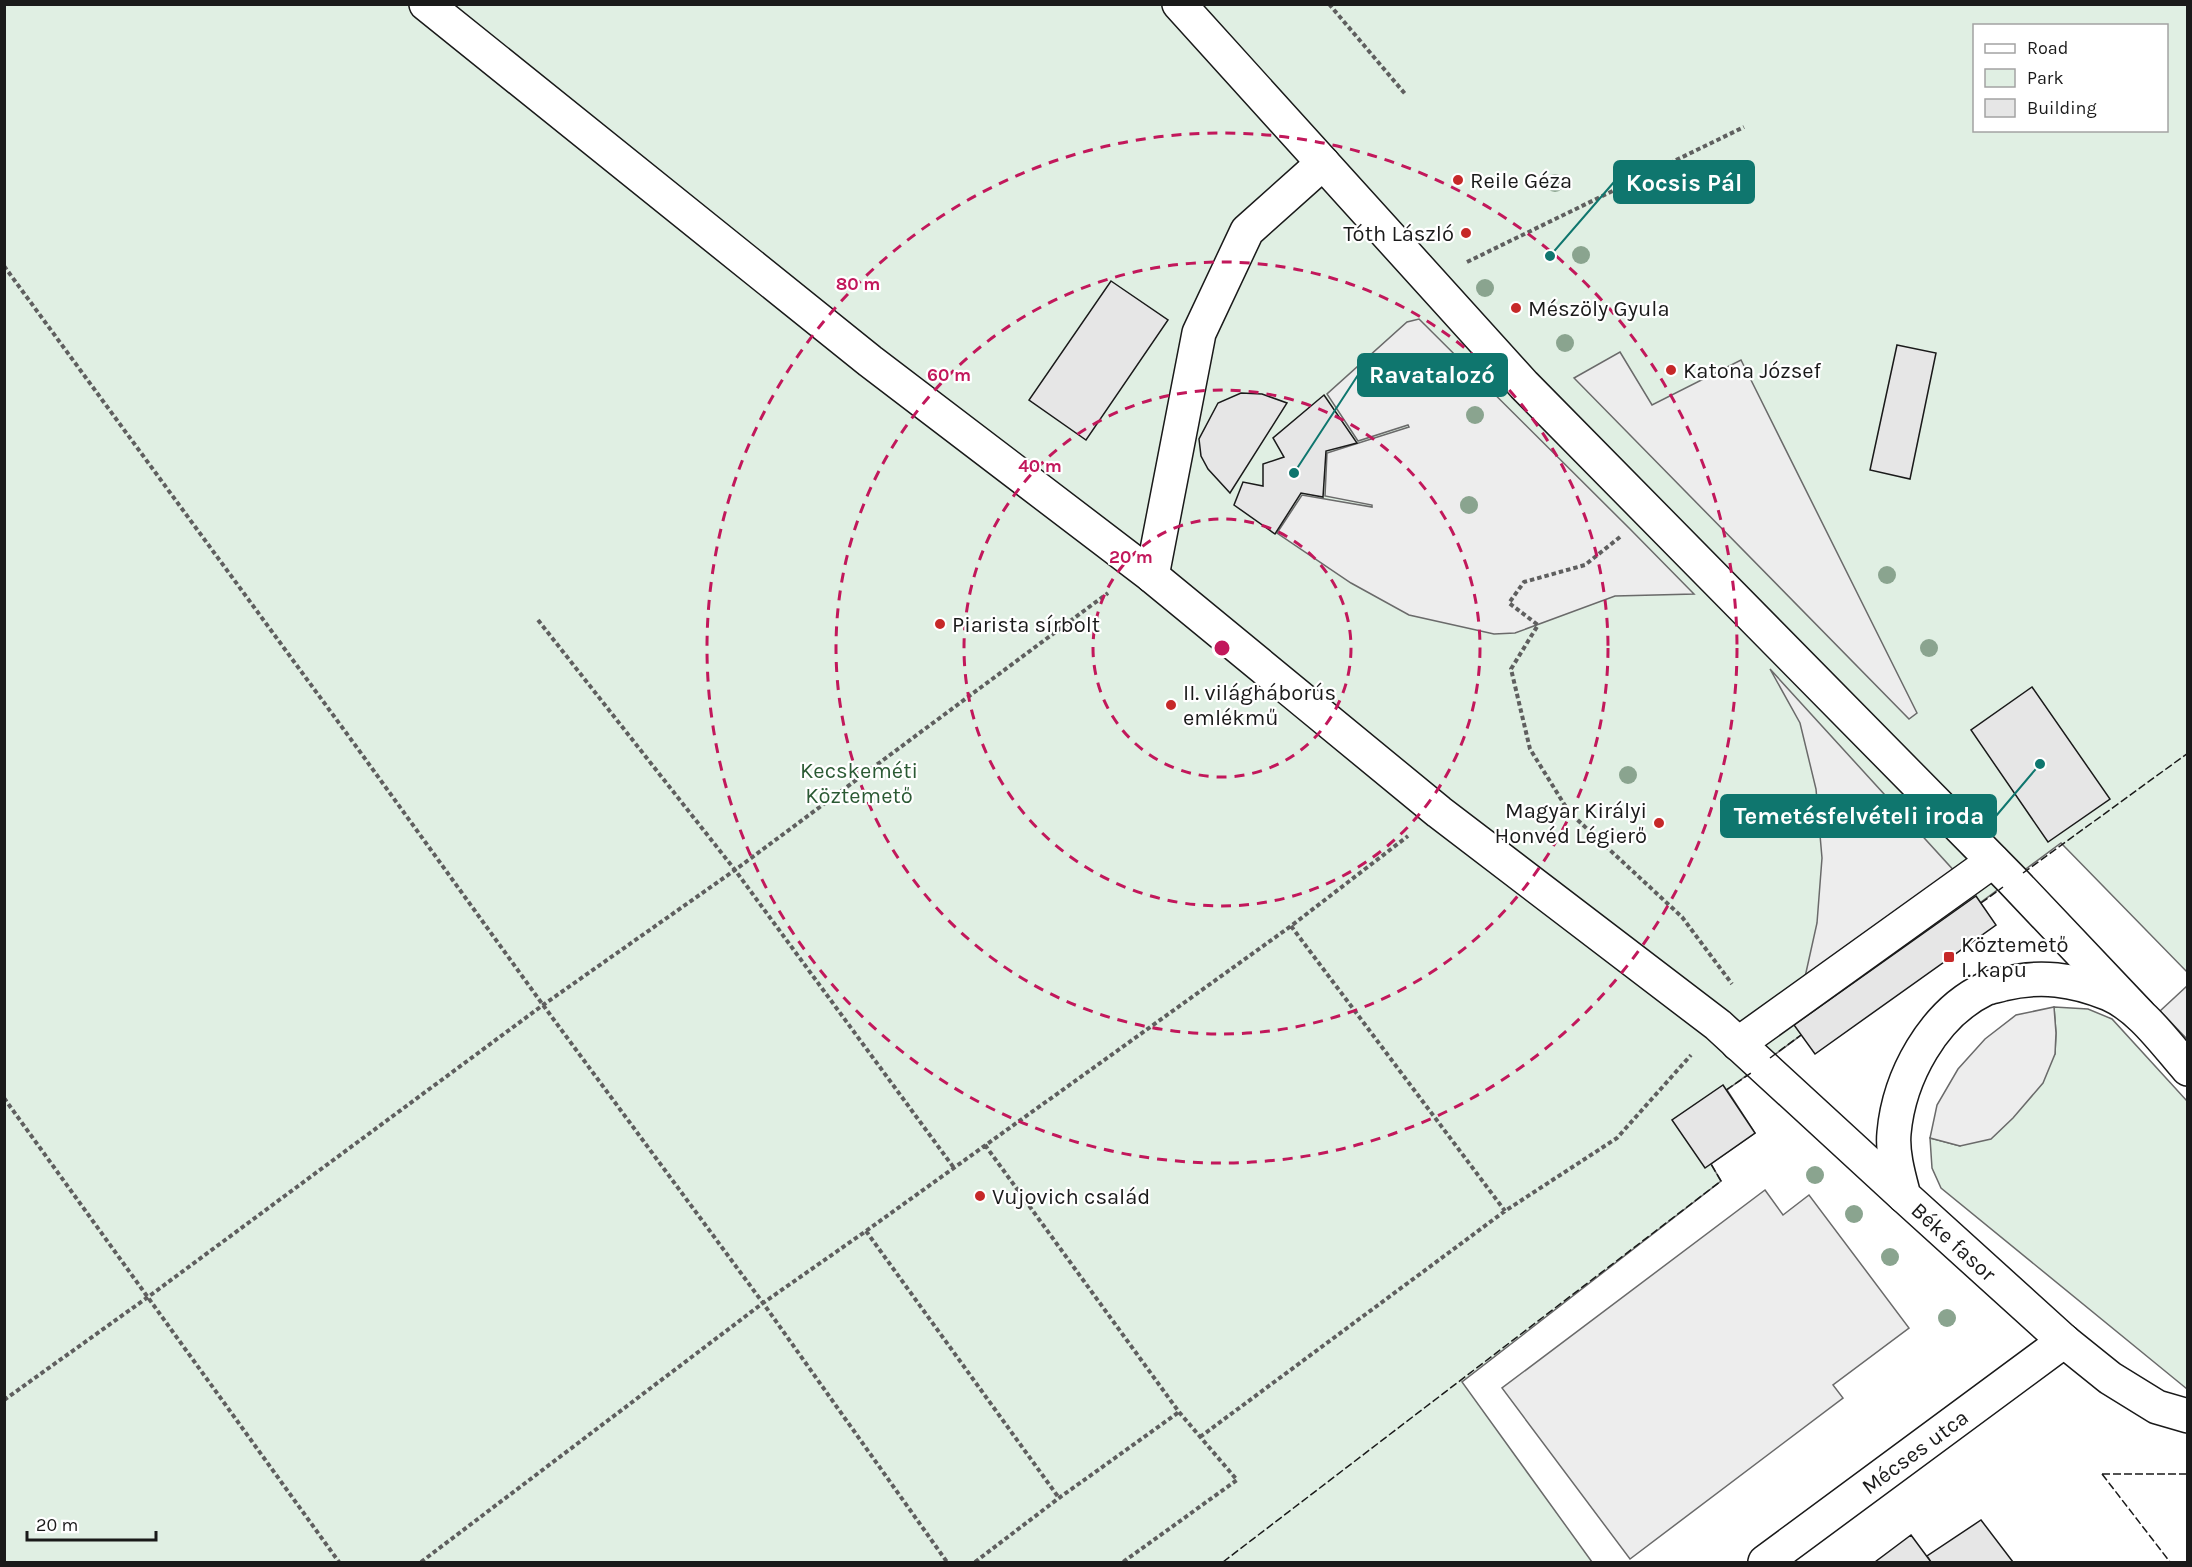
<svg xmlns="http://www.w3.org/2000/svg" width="2192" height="1567" font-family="Karla,sans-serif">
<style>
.green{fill:#e0efe3;stroke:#6a6a6a;stroke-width:1.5;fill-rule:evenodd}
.parking{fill:#ededed;stroke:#6a6a6a;stroke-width:1.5}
.building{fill:#e6e6e6;stroke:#1a1a1a;stroke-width:1.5}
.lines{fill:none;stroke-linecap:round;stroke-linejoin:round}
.minor-casing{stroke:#1a1a1a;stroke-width:36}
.path{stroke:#5f5f5f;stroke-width:4;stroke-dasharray:4.5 3;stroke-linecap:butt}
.minor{stroke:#fff;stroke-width:33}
.fence{stroke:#1a1a1a;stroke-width:1.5;stroke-dasharray:8 3;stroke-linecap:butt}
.tree{fill:#8aa48f}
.ring{fill:none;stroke:#c2185b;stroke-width:3;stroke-dasharray:10 8}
.poi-dot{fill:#c62828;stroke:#fff;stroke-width:2}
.labels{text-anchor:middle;stroke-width:4.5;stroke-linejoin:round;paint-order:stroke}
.poi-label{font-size:22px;fill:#1a1a1a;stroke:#fff;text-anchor:start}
.park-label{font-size:22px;fill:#2b5a34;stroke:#fff}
.street-label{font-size:22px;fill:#1a1a1a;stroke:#fff}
.centre{fill:#c2185b;stroke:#fff;stroke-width:3}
.ring-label{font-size:18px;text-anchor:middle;font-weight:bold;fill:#c2185b;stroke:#fff;stroke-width:4.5;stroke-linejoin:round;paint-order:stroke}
.leader{fill:none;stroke:#0f766e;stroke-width:2}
.callout-dot{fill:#0f766e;stroke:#fff;stroke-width:2}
.callout{fill:#0f766e;stroke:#0f766e;stroke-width:2}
.callout-label{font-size:24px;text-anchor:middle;font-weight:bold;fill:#fff}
</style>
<rect width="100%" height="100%" fill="#fff"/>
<path class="green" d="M5 5H2187V972L2061 843 1727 1090 1755 1133 1711 1164 1721 1181 1462 1382 1592 1562H5ZM1974 26H2166V130H1974Z
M2054 1007 2088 1009 2112 1019 2187 1101V1389L1941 1188 1932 1168 1930 1138 1960 1146 2055 1054 2056 1033Z"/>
<path class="parking" d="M1419 319 1630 529 1694 594 1615 596 1515 633 1494 634 1409 615 1351 583 1277 533 1302 495 1372 507V505L1325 496 1327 453 1409 427 1408 425 1358 441 1327 394 1407 322Z
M1620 352 1652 405 1741 360 1917 713 1909 719 1574 378Z
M1770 669 1957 874 1803 986 1817 923 1822 858 1816 789 1800 723Z
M2187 986V1039L2160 1011Z
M2054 1007 2056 1033 2055 1054 2043 1083 2013 1118 1991 1139 1960 1146 1930 1138 1937 1105 1958 1069 1985 1039 2016 1015Z
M1765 1190 1783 1215 1809 1195 1909 1328 1833 1385 1843 1398 1630 1559 1502 1388Z"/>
<path class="building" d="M1111 281 1168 320 1086 440 1029 400Z
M1897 345 1936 353 1910 479 1870 470Z
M1241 393 1262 394 1287 403 1230 493 1208 469 1201 456 1199 439 1218 403Z
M1324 395 1357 443 1326 451 1323 497 1301 493 1275 534 1234 505 1243 482 1263 486V464L1284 457 1273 438Z
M2032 687 2110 799 2048 842 1971 730Z
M1976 896 1996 925 1815 1054 1794 1025Z
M1723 1085 1755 1133 1705 1168 1672 1120Z
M1981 1520 2013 1562H1931L1927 1556Z
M1911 1535 1931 1562H1875Z"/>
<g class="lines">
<defs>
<g id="minor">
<path d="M426 4 870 361 1152 576 1439 812 1718 1025 1904 1196"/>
<path d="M1179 4 1524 385 2012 880 2139 1014"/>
<path d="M1152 576 1199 333 1247 231 1323 163"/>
<path d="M1738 1044 1993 861"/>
<path id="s1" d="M2188 1069C2165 1043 2141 1008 2109 994 2073 979 2040 975 2003 984 1997 986 1990 987 1985 989 1933 1014 1899 1077 1894 1133 1892 1153 1899 1177 1904 1196L2064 1341 2110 1378 2157 1407 2188 1416"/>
<path id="s2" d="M1765 1562 2064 1341"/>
</g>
</defs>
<use href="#minor" class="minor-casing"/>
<path class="path" d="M1329 4 1406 95
M1467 262 1744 127
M4 266 358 749 543 1005 763 1303 947 1562
M1620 537 1585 565 1524 582 1509 603 1538 625 1511 669 1530 749 1569 812 1682 917 1732 984
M538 620 735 870 954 1168
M1291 926 1505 1211
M4 1098 339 1562
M985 1145 1179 1412 1237 1480 1123 1562
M866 1231 1059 1498
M4 1400 148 1297 543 1005 735 870 1108 593
M1200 1437 1505 1211 1617 1138 1691 1055
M421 1562 763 1303 866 1231 1291 926 1408 836
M975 1562 1059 1498 1179 1412"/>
<use href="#minor" class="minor"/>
<path class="fence" d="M2023 873 2188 753
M1981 903 2003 887
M1770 1058 1801 1035
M1726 1090 1751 1073
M2102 1474 2170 1562
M2102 1474H2188
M1223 1562 1721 1181 1711 1164"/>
</g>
<g class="tree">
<circle cx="1555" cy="183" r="9"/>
<circle cx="1581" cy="255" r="9"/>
<circle cx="1485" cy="288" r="9"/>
<circle cx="1565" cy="343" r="9"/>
<circle cx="1475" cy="415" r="9"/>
<circle cx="1469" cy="505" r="9"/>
<circle cx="1887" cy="575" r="9"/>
<circle cx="1929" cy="648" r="9"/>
<circle cx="1628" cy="775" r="9"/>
<circle cx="1815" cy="1175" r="9"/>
<circle cx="1854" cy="1214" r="9"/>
<circle cx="1890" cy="1257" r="9"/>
<circle cx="1947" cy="1318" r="9"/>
</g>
<g class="ring">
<circle cx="1222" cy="648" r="129"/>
<circle cx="1222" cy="648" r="258"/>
<circle cx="1222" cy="648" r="386"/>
<circle cx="1222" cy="648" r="515"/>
</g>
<g class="poi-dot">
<circle cx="1458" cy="180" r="6"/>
<circle cx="1466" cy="233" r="6"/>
<circle cx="1516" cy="308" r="6"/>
<circle cx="1671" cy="370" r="6"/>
<circle cx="940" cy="624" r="6"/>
<circle cx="1171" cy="705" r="6"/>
<circle cx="1659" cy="823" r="6"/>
<rect x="1943" y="951" width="12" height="12" rx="3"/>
<circle cx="980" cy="1196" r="6"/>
</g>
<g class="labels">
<g class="poi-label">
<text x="1470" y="188">Reile Géza</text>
<text x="1454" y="241" text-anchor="end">Tóth László</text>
<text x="1528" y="316">Mészöly Gyula</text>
<text x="1683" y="378">Katona József</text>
<text x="952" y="632">Piarista sírbolt</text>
<text x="1183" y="700">II. világháborús<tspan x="1183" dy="25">emlékmű</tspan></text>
<text x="1647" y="818" text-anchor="end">Magyar Királyi<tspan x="1647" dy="25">Honvéd Légierő</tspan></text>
<text x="1961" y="952">Köztemető<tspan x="1961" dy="25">I. kapu</tspan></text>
<text x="992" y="1204">Vujovich család</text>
</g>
<g class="park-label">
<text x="859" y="778">Kecskeméti<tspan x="859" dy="25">Köztemető</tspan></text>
</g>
<g class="street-label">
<text dy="8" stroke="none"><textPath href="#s1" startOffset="546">Béke fasor</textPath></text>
<text dy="8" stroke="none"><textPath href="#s2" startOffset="186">Mécses utca</textPath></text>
</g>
</g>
<circle cx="1222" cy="648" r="9" class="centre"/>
<g class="ring-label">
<text x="858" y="290">80 m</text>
<text x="949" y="381">60 m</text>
<text x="1040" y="472">40 m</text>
<text x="1131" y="563">20 m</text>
</g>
<path class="leader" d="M1550 256L1614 182M1294 473L1358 375M2040 764L1996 816"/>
<g class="callout-dot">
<circle cx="1550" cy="256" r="6"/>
<circle cx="1294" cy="473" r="6"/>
<circle cx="2040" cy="764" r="6"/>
</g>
<g class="callout">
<rect x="1614" y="161" width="140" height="42" rx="6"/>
<rect x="1358" y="354" width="149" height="42" rx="6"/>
<rect x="1721" y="795" width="275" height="42" rx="6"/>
</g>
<g class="callout-label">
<text x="1684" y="191">Kocsis Pál</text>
<text x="1432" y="383">Ravatalozó</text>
<text x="1859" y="824">Temetésfelvételi iroda</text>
</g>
<rect width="2192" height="1567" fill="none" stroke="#1a1a1a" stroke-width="12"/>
<rect x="1973" y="24" width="195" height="108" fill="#ffffff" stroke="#a3a3a3" stroke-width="1.5"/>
<rect x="1985" y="44" width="30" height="9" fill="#ffffff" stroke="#a3a3a3" stroke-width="1.5"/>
<text x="2027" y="54" font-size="18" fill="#1a1a1a">Road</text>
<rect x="1985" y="69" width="30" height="18" fill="#e0efe3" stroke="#a3a3a3" stroke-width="1.5"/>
<text x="2027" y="84" font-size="18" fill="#1a1a1a">Park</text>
<rect x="1985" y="99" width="30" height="18" fill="#e6e6e6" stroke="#a3a3a3" stroke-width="1.5"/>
<text x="2027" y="114" font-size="18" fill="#1a1a1a">Building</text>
<path d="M27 1531v9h129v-9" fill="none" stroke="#1a1a1a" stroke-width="3"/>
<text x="36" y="1531" font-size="18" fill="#1a1a1a" stroke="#ffffff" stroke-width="4.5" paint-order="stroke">20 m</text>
</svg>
